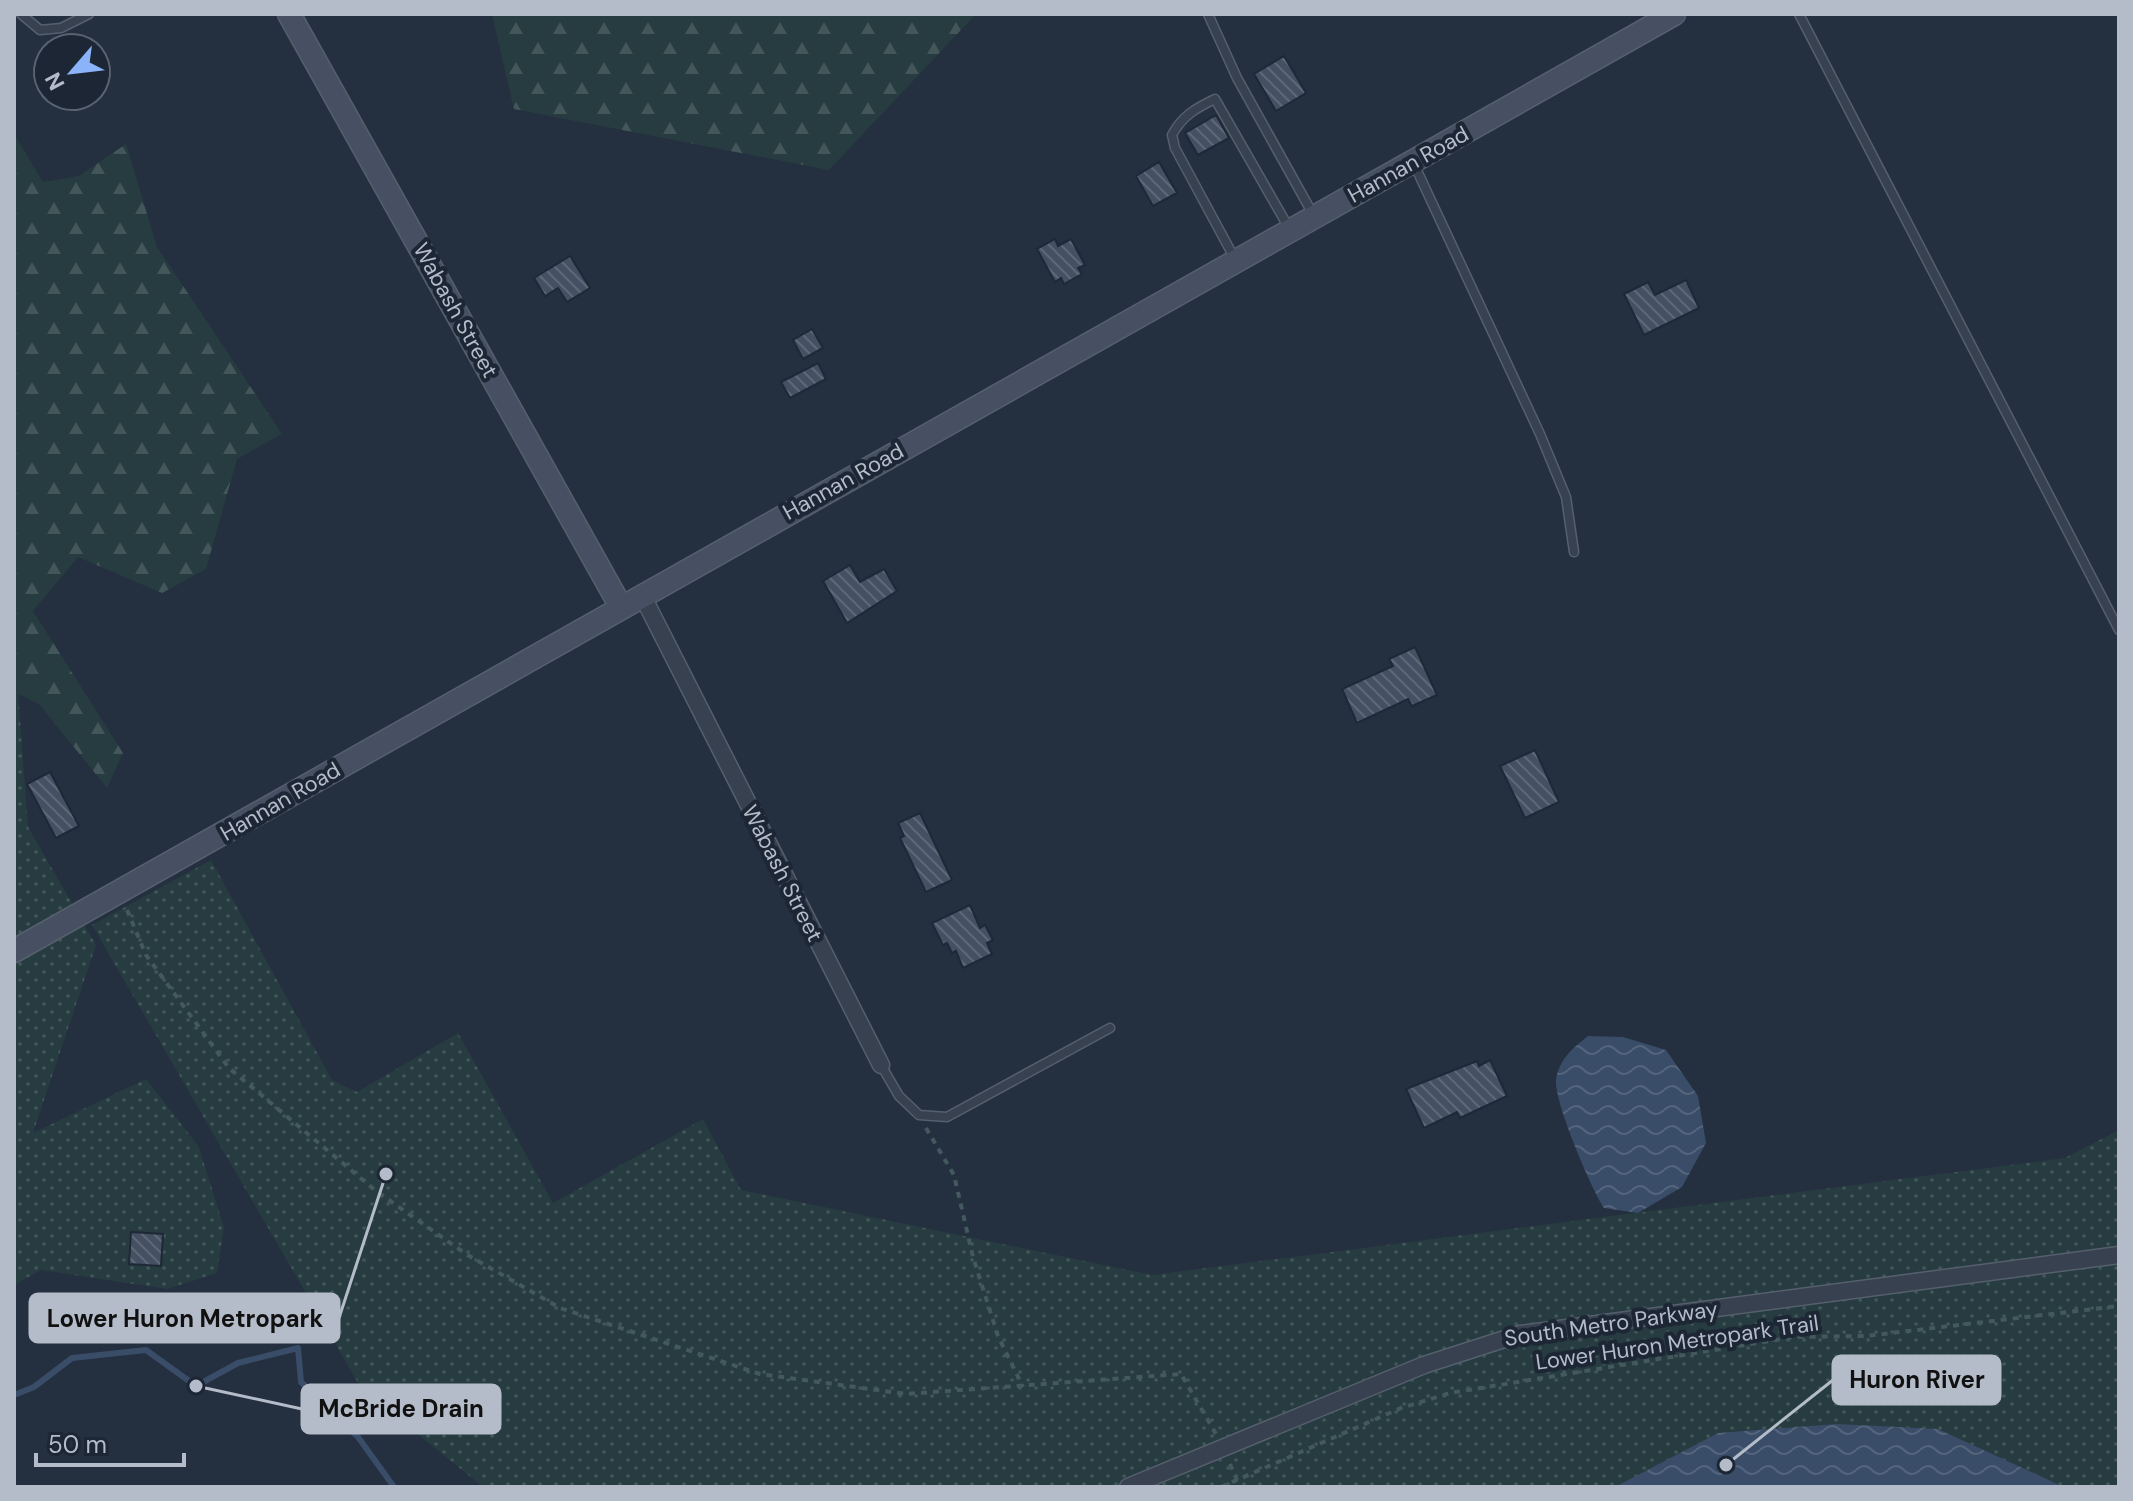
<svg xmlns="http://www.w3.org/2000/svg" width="2133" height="1501" font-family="'DM Sans',sans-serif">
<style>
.grass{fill:url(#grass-dots)}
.forest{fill:url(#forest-firs)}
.water{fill:url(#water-waves)}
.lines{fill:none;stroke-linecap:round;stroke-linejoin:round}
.stream{stroke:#394c68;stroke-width:6}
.building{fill:url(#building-back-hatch);stroke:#1f2836;stroke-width:2}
.lane-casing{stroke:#565f6d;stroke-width:11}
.street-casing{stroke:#565f6d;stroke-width:19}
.secondary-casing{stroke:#565f6d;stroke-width:25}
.path{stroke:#44595d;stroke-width:4;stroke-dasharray:6 6;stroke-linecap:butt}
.lane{stroke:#38414f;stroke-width:8}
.street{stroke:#38414f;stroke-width:16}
.secondary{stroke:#465062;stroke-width:22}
.labels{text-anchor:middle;stroke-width:8;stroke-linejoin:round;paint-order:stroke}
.street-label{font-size:22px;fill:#b4bcca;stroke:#1d2634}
.leader{fill:none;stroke:#b4bcca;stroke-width:3}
.callout-dot{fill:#b4bcca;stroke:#1d2634;stroke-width:3}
.callout{fill:#b4bcca;stroke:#b4bcca;stroke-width:3}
.callout-label{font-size:24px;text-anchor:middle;font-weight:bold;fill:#111}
</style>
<defs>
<pattern id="grass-dots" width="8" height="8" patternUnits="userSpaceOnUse" patternTransform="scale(2)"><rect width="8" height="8" fill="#263c40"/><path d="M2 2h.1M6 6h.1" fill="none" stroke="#43565a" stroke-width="1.8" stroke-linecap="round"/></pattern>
<pattern id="forest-firs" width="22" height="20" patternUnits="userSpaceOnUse" patternTransform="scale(2)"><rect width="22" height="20" fill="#263c40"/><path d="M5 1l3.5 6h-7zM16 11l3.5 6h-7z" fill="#43565a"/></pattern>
<pattern id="water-waves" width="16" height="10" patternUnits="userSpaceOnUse" patternTransform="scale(2)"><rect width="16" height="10" fill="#394c68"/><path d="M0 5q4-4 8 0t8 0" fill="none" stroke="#53647c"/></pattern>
<pattern id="building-back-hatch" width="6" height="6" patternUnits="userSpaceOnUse" patternTransform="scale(2)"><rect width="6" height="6" fill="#455163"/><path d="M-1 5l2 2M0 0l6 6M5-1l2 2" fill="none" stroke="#5d6878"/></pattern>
</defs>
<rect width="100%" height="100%" fill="#242f3f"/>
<path class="grass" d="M14 692H18L28 827 96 945 33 1133 146 1079 199 1147 224 1228 217 1273 167 1289 41 1270 14 1285Z
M211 860 332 1080 357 1092 458 1033 553 1203 703 1119 741 1190 1152 1275 2065 1158 2119 1130V1487H483L361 1388 92 925Z"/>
<path class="forest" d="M492 14H976L829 170 514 109Z
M14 134 43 182 79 176 126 144 157 247 282 434 237 459 206 569 162 593 78 557 33 611 123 753 107 788 39 704 14 692Z"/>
<path class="water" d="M1588 1036 1623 1037 1666 1050 1698 1096 1706 1143 1682 1187 1638 1213 1604 1208C1591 1188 1554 1102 1556 1080 1559 1059 1573 1048 1588 1036Z
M1837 1424 1938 1429 2064 1487H1615L1718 1433Z"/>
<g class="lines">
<path class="stream" d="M14 1395 34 1387 72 1358 146 1350 196 1386 238 1363 298 1348 301 1382 358 1437 394 1487"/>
</g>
<path class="building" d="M1284 56 1306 93 1276 111 1254 74Z
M1216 115 1229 138 1198 155 1185 133Z
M1159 162 1177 193 1153 206 1136 176Z
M1055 239 1058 246 1071 239 1085 265 1078 268 1082 274 1064 284 1061 278 1055 282 1037 249Z
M570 256 590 288 567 302 558 288 545 296 534 278Z
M1686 280 1699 308 1644 335 1624 294 1648 282 1655 295Z
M812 329 823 348 803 359 793 340Z
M818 363 826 379 790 398 781 382Z
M850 565 860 582 884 569 897 591 847 623 823 581Z
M1415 647 1437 695 1412 706 1408 699 1357 723 1342 689 1393 666 1389 659Z
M1535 750 1559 802 1525 818 1500 766Z
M50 772 79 826 56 838 27 784Z
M920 813 952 880 926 892 900 838 904 836 898 823Z
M970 905 980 928 985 925 993 940 987 943 992 954 963 968 956 951 952 953 947 943 943 945 932 923Z
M1490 1060 1507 1096 1460 1118 1457 1112 1424 1128 1406 1089 1477 1061 1479 1066Z
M131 1232 163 1234 161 1266 129 1264Z"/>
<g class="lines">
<defs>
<path id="lane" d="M21 14 40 30 61 28 89 14
M1208 14 1237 78 1314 216
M1799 14 2119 630
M1413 162 1540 434 1566 497 1574 552
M1235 259 1175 148 1172 135C1182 116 1196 108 1215 99L1289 228
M881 1065 899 1096 919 1115 947 1117 1110 1028"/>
<path id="street" d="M642 595 881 1065
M1128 1487 1424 1365 1520 1334 2119 1255"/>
<path id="secondary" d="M289 14 621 607
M14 951 1674 14"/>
</defs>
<use href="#lane" class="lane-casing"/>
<use href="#street" class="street-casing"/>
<use href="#secondary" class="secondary-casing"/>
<path class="path" d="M127 910 146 955 229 1068 376 1191 466 1254 560 1308 760 1374 906 1394 1181 1374 1216 1434
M926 1128 954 1175 973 1257 998 1336 1023 1387
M1230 1464 1237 1480
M1221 1487 1401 1408 1450 1393 1794 1337 1866 1336 2119 1306"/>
<use href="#lane" class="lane"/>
<use href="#street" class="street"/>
<use href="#secondary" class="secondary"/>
</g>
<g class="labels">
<g class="street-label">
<text transform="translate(1408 164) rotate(-29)" y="8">Hannan Road</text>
<text transform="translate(456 310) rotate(61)" y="8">Wabash Street</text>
<text transform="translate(843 481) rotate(-29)" y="8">Hannan Road</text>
<text transform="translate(280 801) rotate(-30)" y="8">Hannan Road</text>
<text transform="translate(783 873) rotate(63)" y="8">Wabash Street</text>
<text transform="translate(1611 1323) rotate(-8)" y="8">South Metro Parkway</text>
<text transform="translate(1677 1342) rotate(-8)" y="8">Lower Huron Metropark Trail</text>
</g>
</g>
<path class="leader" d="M386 1174L339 1318M1726 1465L1833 1380M196 1386L302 1409"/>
<g class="callout-dot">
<circle cx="386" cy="1174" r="8"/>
<circle cx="1726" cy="1465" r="8"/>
<circle cx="196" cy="1386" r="8"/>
</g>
<g class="callout">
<rect x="30" y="1294" width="309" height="48" rx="8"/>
<rect x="1833" y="1356" width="167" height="48" rx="8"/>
<rect x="302" y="1385" width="198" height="48" rx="8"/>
</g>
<g class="callout-label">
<text x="185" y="1327">Lower Huron Metropark</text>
<text x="1917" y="1388">Huron River</text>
<text x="401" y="1417">McBride Drain</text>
</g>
<rect width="2133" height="1501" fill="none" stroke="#b4bcca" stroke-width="32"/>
<g transform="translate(72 72) rotate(242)"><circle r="38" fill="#1d2634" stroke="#596270" stroke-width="2"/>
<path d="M0-6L14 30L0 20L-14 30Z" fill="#8ab3f9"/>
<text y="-12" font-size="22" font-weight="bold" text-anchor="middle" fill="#b4bcca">N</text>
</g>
<path d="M36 1453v12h148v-12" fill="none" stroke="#b4bcca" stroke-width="4"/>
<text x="48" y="1453" font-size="24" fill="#b4bcca" stroke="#1d2634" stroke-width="6" paint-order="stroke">50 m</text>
</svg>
